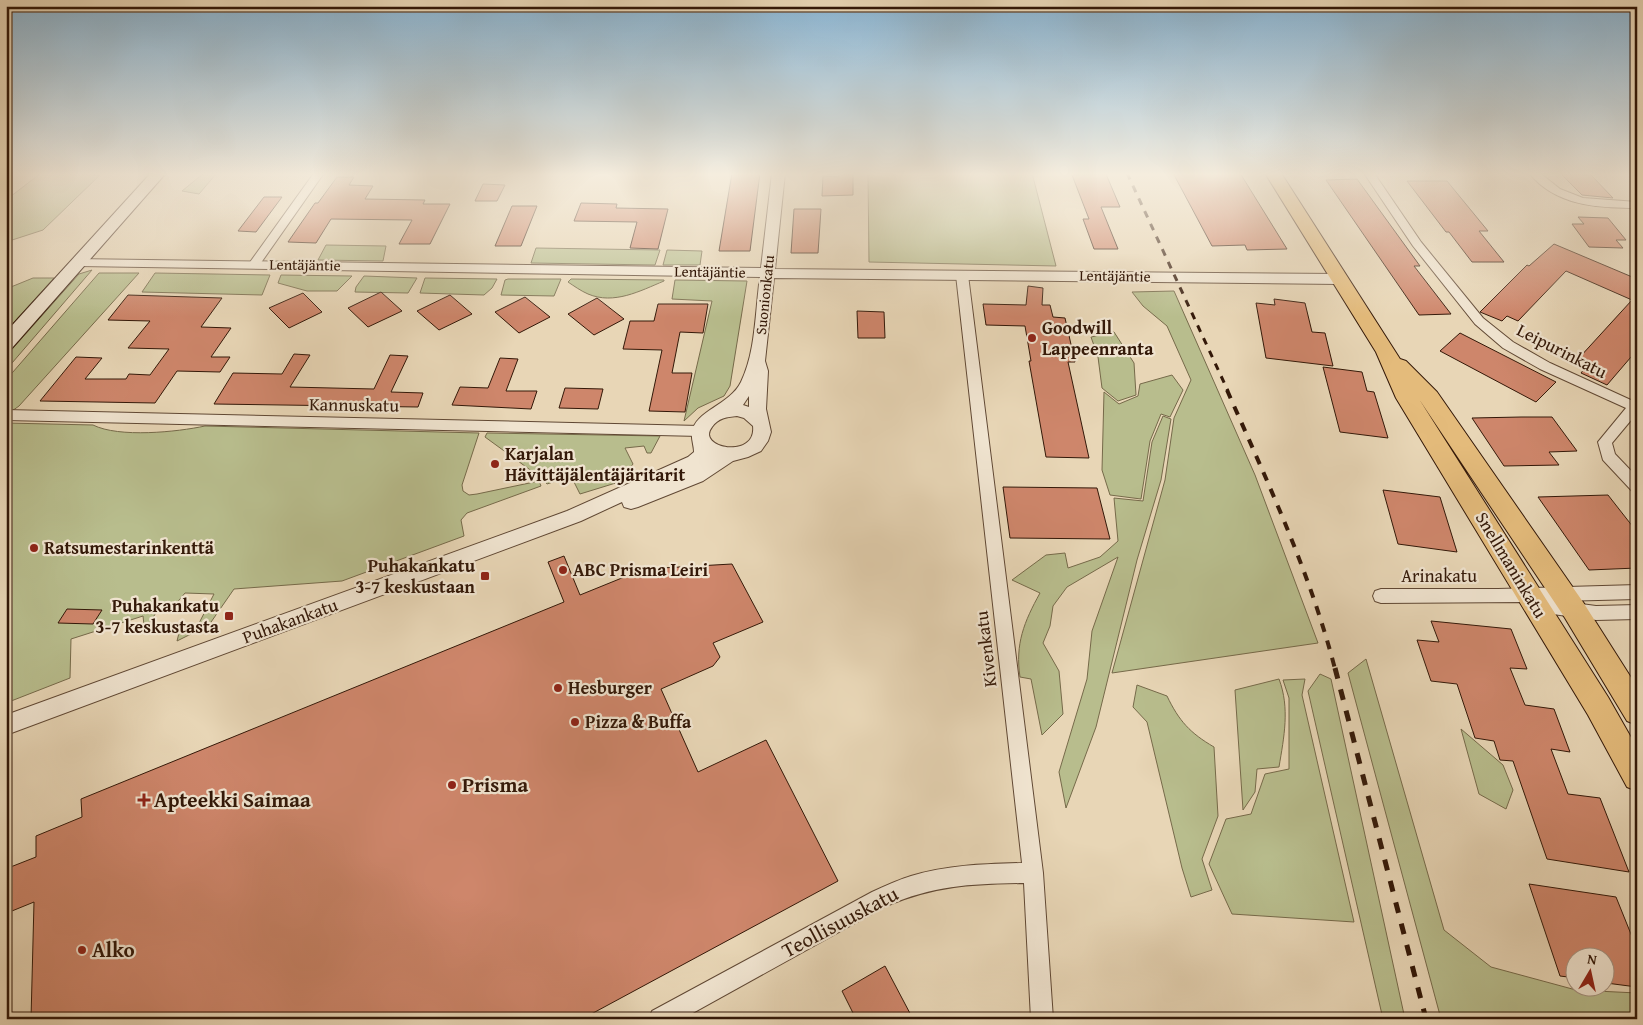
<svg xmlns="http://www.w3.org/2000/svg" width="1643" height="1025" font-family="'Gentium Book Plus',serif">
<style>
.green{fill:#b8bd8d;stroke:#766a4a}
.building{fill:#ce866b;stroke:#331808}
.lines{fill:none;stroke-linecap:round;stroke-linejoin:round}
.minor-casing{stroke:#604834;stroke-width:2}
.tertiary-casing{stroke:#604834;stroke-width:2}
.secondary-casing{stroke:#331808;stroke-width:2}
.primary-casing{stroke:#331808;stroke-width:2}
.minor{fill:#f0e4d0;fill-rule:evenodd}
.tertiary{fill:#f0e4d0;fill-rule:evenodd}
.secondary{fill:#f0e4d0;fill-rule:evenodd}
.primary{fill:#e4bb7b;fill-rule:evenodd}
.rail-far2{stroke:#331808;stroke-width:3;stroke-dasharray:7 7;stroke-linecap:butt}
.rail-far1{stroke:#331808;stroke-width:4;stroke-dasharray:9 9;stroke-linecap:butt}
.rail{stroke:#331808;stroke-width:5;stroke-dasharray:11 11;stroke-linecap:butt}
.poi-dot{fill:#8f2418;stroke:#f0e4d0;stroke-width:2}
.labels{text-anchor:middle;stroke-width:4.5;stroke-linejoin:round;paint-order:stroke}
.far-street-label{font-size:15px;fill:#331808;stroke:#f0e4d0}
.poi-label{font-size:18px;font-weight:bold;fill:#331808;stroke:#f0e4d0;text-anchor:start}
.street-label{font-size:18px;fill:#331808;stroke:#f0e4d0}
.near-poi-label{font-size:21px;font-weight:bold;fill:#331808;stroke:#f0e4d0;text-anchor:start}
.near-street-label{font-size:21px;fill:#331808;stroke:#f0e4d0}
</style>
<rect width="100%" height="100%" fill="#e8d6b6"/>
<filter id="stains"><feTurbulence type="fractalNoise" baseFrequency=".004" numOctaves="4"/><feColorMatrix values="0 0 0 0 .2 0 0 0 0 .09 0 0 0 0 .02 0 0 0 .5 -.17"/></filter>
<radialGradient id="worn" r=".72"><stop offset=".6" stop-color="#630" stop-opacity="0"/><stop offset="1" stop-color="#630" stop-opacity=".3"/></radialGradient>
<path class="green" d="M41 173 100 175 43 230 6 242V200Z
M204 173H217L199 194 182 191Z
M868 173H1032L1056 266 869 262Z
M326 245 386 246 383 261 318 260Z
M536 248 660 250 655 265 531 263Z
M667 250 702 251 700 265H663Z
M92 270 6 370V356L79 274Z
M99 273H139L19 406 12 411H6V380Z
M155 273 270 275 262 295 142 292Z
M281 275 352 276 337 291H307L278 283Z
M364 276 417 278 408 293 355 292 356 287Z
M33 278H54L6 331V289Z
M425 278 497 279 492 288 484 295 420 293Z
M508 279H561L554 296 501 295 505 280Z
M571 279 664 280V281C640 291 614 305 588 294 581 291 574 286 568 282Z
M675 280 747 281 730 386 724 396 698 408 684 421 712 301 672 299Z
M1174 291 1255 475 1318 643 1112 673 1165 480 1174 418 1191 380 1167 326 1143 306 1132 292Z
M1114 332 1134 363 1136 395 1118 401 1102 388 1098 357 1091 337Z
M1172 375 1183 390 1170 417 1161 414 1150 441 1141 499 1110 495 1102 470 1104 392 1119 404 1138 396 1140 384Z
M1163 416 1171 419 1161 480 1137 560 1096 727 1066 808 1059 772 1087 679 1092 631 1118 557 1067 587 1053 606 1050 626 1043 643 1059 671 1063 714 1042 735 1031 679 1020 677C1015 644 1024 622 1040 593L1012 580 1046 555 1065 553 1068 568 1100 557 1118 541 1114 498 1143 501 1152 442Z
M6 423 93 425C119 438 177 432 205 426L479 433 462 485 463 491 469 495 477 494 539 481 541 486 467 513 461 520 464 536 342 581 234 589 209 625 177 641 180 629H196L214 594 185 593 170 611H157L149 624 144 625 143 616 71 639 70 678 6 703Z
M487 433 660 436 651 453H647L644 446 625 448 633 464 619 482 580 494 571 476 547 484 544 480 485 437Z
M1366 659 1444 930 1491 967 1576 990 1637 993V1019H1441L1348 673Z
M1320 674 1331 679 1405 1019H1383L1308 691Z
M1279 679C1290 708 1284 737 1279 767L1257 769 1255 792 1243 810 1235 690Z
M1305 679 1302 695 1354 922 1232 914 1209 864 1226 819 1251 814 1265 774 1289 769V698L1283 680Z
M1137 685 1167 696C1179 721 1190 733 1214 747L1218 816 1202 859 1212 890 1191 897 1182 868 1147 722 1133 707Z
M1461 729 1503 765 1513 790 1506 809 1479 794Z"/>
<path class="building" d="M732 173H760L750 251H719Z
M1173 173H1240L1287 249 1247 250 1245 245 1212 246Z
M839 174H853V195L822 196 823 176 839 177Z
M1106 174 1120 207H1101L1118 249H1094L1083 219H1089L1072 175Z
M1561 174 1591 175 1613 198 1582 195Z
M337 177H354L349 185 373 186 365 199 425 200 423 204H450L430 244H399L412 220 331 219 316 243 288 242 315 203H318Z
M1357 179 1420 266H1414L1451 314 1419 315 1326 180Z
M1407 181H1447L1488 231H1479L1504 262H1472L1449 232H1446Z
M483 184 505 185 497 201H475Z
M264 197H282L256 232 238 231Z
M581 203 617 204 616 208 668 209 658 249 630 248 637 222 574 221Z
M512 206H537L521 246H495Z
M794 209H821L818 253H791Z
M1578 217 1608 218 1626 240H1616L1623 248 1589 247 1572 224H1584Z
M1554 244 1637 279V350L1607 385 1581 373 1589 363 1579 358 1632 300 1566 271 1518 321 1507 316 1502 321 1480 312 1527 265 1529 266Z
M1028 286 1043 288 1042 305H1050L1053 317 1065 318 1075 362H1068L1089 458 1046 457 1029 361H1031L1025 326 986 325 983 304 1026 305Z
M381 292 402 311 368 327 348 308Z
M303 293 322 312 289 328 269 308Z
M128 295 222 298 201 327 231 328 211 357H230L220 372 177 371 155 403 40 401 76 357 102 358 85 379H126L129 374 150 375 169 349 128 348 150 321 108 320Z
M450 295 472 314 439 330 417 311Z
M525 297 550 317 519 333 495 312Z
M597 298 624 319 594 335 568 314Z
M1274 299 1305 303 1312 332 1325 333 1333 366 1266 358 1256 303 1275 305Z
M658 304H708L703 333 680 332 672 373H692L685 412 649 411 662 350 623 349 630 321H654Z
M857 311 884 312 885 338H858Z
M1460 333 1556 382 1536 402 1440 351Z
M294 354 310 355 290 387 374 389 390 355 408 356 391 392 423 393 418 407 214 404 233 373 282 374Z
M500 358 518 359 506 391H537L531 409 452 405 460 387 488 388Z
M1323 367 1362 372 1367 391 1374 392 1388 438 1340 432Z
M565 388 603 389 598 409 559 408Z
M1521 417H1552L1577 451 1549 452 1559 465 1504 466 1472 418Z
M1003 487 1097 488 1110 539 1010 538Z
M1383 490 1440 497 1457 552 1398 544Z
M1608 495 1637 532V568L1589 570 1538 497Z
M564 556 580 595 644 569 732 564 763 622 713 643 720 657 713 666 661 689 698 772 766 740 838 881 582 1019H31L34 902 7 913 8 868 36 857V836L82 817 81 799 564 602 548 562Z
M67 609 102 610 93 624 58 623Z
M1431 621 1511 629 1527 669 1510 668 1525 705 1554 709 1570 752 1551 749 1568 794 1600 798 1629 872 1547 859 1513 761 1500 760 1494 741 1475 738 1457 684 1431 681 1417 640 1439 642Z
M1529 884 1616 897 1637 949V987L1606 983V958H1576V978L1560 976Z
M885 966 913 1019H856L842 991Z"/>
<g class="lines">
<defs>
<path id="minor" d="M314 173H324L258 267H250L248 265Z
M1364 173H1374L1421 242 1483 318 1513 342 1550 363 1633 401 1637 399V413L1612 443 1615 454 1637 477V492L1632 491 1603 460 1598 442 1626 408 1540 369 1503 348 1475 324 1413 246Z
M1529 173H1540L1560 189 1583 198 1637 202V208C1598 208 1556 206 1529 173Z
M962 271 968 275 1043 873 1053 1019H1031L1024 883C971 884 936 885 886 906L682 1019H649L652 1011 872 892C885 886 898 880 911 876 948 865 984 864 1022 863L956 275Z
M6 410 700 426 705 427 707 431 705 435 700 436 6 420Z
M1637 585V599L1559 601 1596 606 1637 605V619L1596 620 1531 611 1525 609 1524 602 1381 603 1375 601 1373 596 1375 591 1381 589H1498Z"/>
<path id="tertiary" d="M772 173H785L775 269 1340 274 1345 276 1347 279 1345 282 1340 284 774 278 765 361 768 371 766 409 771 432 768 441 761 451 748 457 733 461 703 481 638 507 631 509 624 507 622 502 581 521 6 735V715L567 511 688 457 694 452C694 446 691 438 692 433 694 411 730 405 741 382 756 351 755 312 760 277L79 266 74 265 72 262 74 259 761 268ZM749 396V407L743 405ZM737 416 744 418 753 426C757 460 695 448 712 427 718 418 727 417 737 416Z"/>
<path id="secondary" d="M151 173H166L12 348 6 350V332Z"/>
<path id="primary" d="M1265 173H1281L1400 359 1406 361 1437 392 1583 602 1637 687V725L1627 721 1565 618 1419 399 1608 697 1637 748V791L1627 787 1588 715 1396 398 1376 352Z"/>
</defs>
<use href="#minor" class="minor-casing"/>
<use href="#tertiary" class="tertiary-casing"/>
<use href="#secondary" class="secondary-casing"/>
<use href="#primary" class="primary-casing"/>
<use href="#minor" class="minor"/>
<use href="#tertiary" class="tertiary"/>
<use href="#secondary" class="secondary"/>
<use href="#primary" class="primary"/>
<path class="rail-far2" d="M1127 173 1228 391"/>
<path class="rail-far1" d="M1227 390C1267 481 1310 572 1335 669"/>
<path class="rail" d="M1335 668 1426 1019"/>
</g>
<linearGradient id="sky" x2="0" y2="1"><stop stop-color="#89b5d4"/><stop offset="0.55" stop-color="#f5edde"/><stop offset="1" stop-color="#f5edde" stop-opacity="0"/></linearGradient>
<rect width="1643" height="317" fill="url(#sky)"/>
<g class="poi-dot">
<circle cx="1032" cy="338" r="5"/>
<circle cx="495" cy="464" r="5"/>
<circle cx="34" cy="548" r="5"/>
<circle cx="563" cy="570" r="5"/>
<rect x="480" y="571" width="10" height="10" rx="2.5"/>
<rect x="224" y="611" width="10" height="10" rx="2.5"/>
<circle cx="558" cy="688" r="5"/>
<circle cx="575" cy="722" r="5"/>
<circle cx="452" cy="785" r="5"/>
<path d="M141.5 792.5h5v5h5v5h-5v5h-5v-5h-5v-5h5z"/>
<circle cx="82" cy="950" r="5"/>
</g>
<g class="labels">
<g class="far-street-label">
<text transform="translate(305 265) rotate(1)" y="5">Lentäjäntie</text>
<text transform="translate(710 272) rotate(1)" y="5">Lentäjäntie</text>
<text transform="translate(1115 276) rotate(1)" y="5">Lentäjäntie</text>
<text transform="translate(765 295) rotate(-84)" y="5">Suonionkatu</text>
</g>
<g class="poi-label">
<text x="1042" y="334">Goodwill<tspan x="1042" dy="21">Lappeenranta</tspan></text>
<text x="505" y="460">Karjalan<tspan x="505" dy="21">Hävittäjälentäjäritarit</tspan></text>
<text x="44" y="554">Ratsumestarinkenttä</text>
<text x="475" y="572" text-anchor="end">Puhakankatu<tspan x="475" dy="21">3-7 keskustaan</tspan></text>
<text x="573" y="576">ABC Prisma Leiri</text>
<text x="219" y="612" text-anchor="end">Puhakankatu<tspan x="219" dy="21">3-7 keskustasta</tspan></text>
<text x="568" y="694">Hesburger</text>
<text x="585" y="728">Pizza &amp; Buffa</text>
</g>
<g class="street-label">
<text transform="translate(1562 351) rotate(27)" y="6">Leipurinkatu</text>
<text transform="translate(354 405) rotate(1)" y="6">Kannuskatu</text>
<text transform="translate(1511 565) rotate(59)" y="6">Snellmaninkatu</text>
<text x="1439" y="582">Arinakatu</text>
<text transform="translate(290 621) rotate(-20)" y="6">Puhakankatu</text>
<text transform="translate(986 649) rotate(-97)" y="6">Kivenkatu</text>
</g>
<g class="near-poi-label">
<text x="462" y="792">Prisma</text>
<text x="154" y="807">Apteekki Saimaa</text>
<text x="92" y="957">Alko</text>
</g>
<g class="near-street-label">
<text transform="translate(840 922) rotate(-28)" y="7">Teollisuuskatu</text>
</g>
</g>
<rect width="1643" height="1025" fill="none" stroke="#e8d6b6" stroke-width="25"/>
<rect x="8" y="8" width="1628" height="1010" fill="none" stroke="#331808" stroke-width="2.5"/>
<rect x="12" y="12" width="1618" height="1000" fill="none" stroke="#331808"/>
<g transform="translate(1590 972) rotate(9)"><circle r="24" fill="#f0e4d0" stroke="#a49280"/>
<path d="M0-4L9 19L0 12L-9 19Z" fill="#8f2418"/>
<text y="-8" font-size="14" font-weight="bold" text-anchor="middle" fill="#331808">N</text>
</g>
<rect width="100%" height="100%" filter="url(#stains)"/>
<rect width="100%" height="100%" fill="url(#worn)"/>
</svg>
